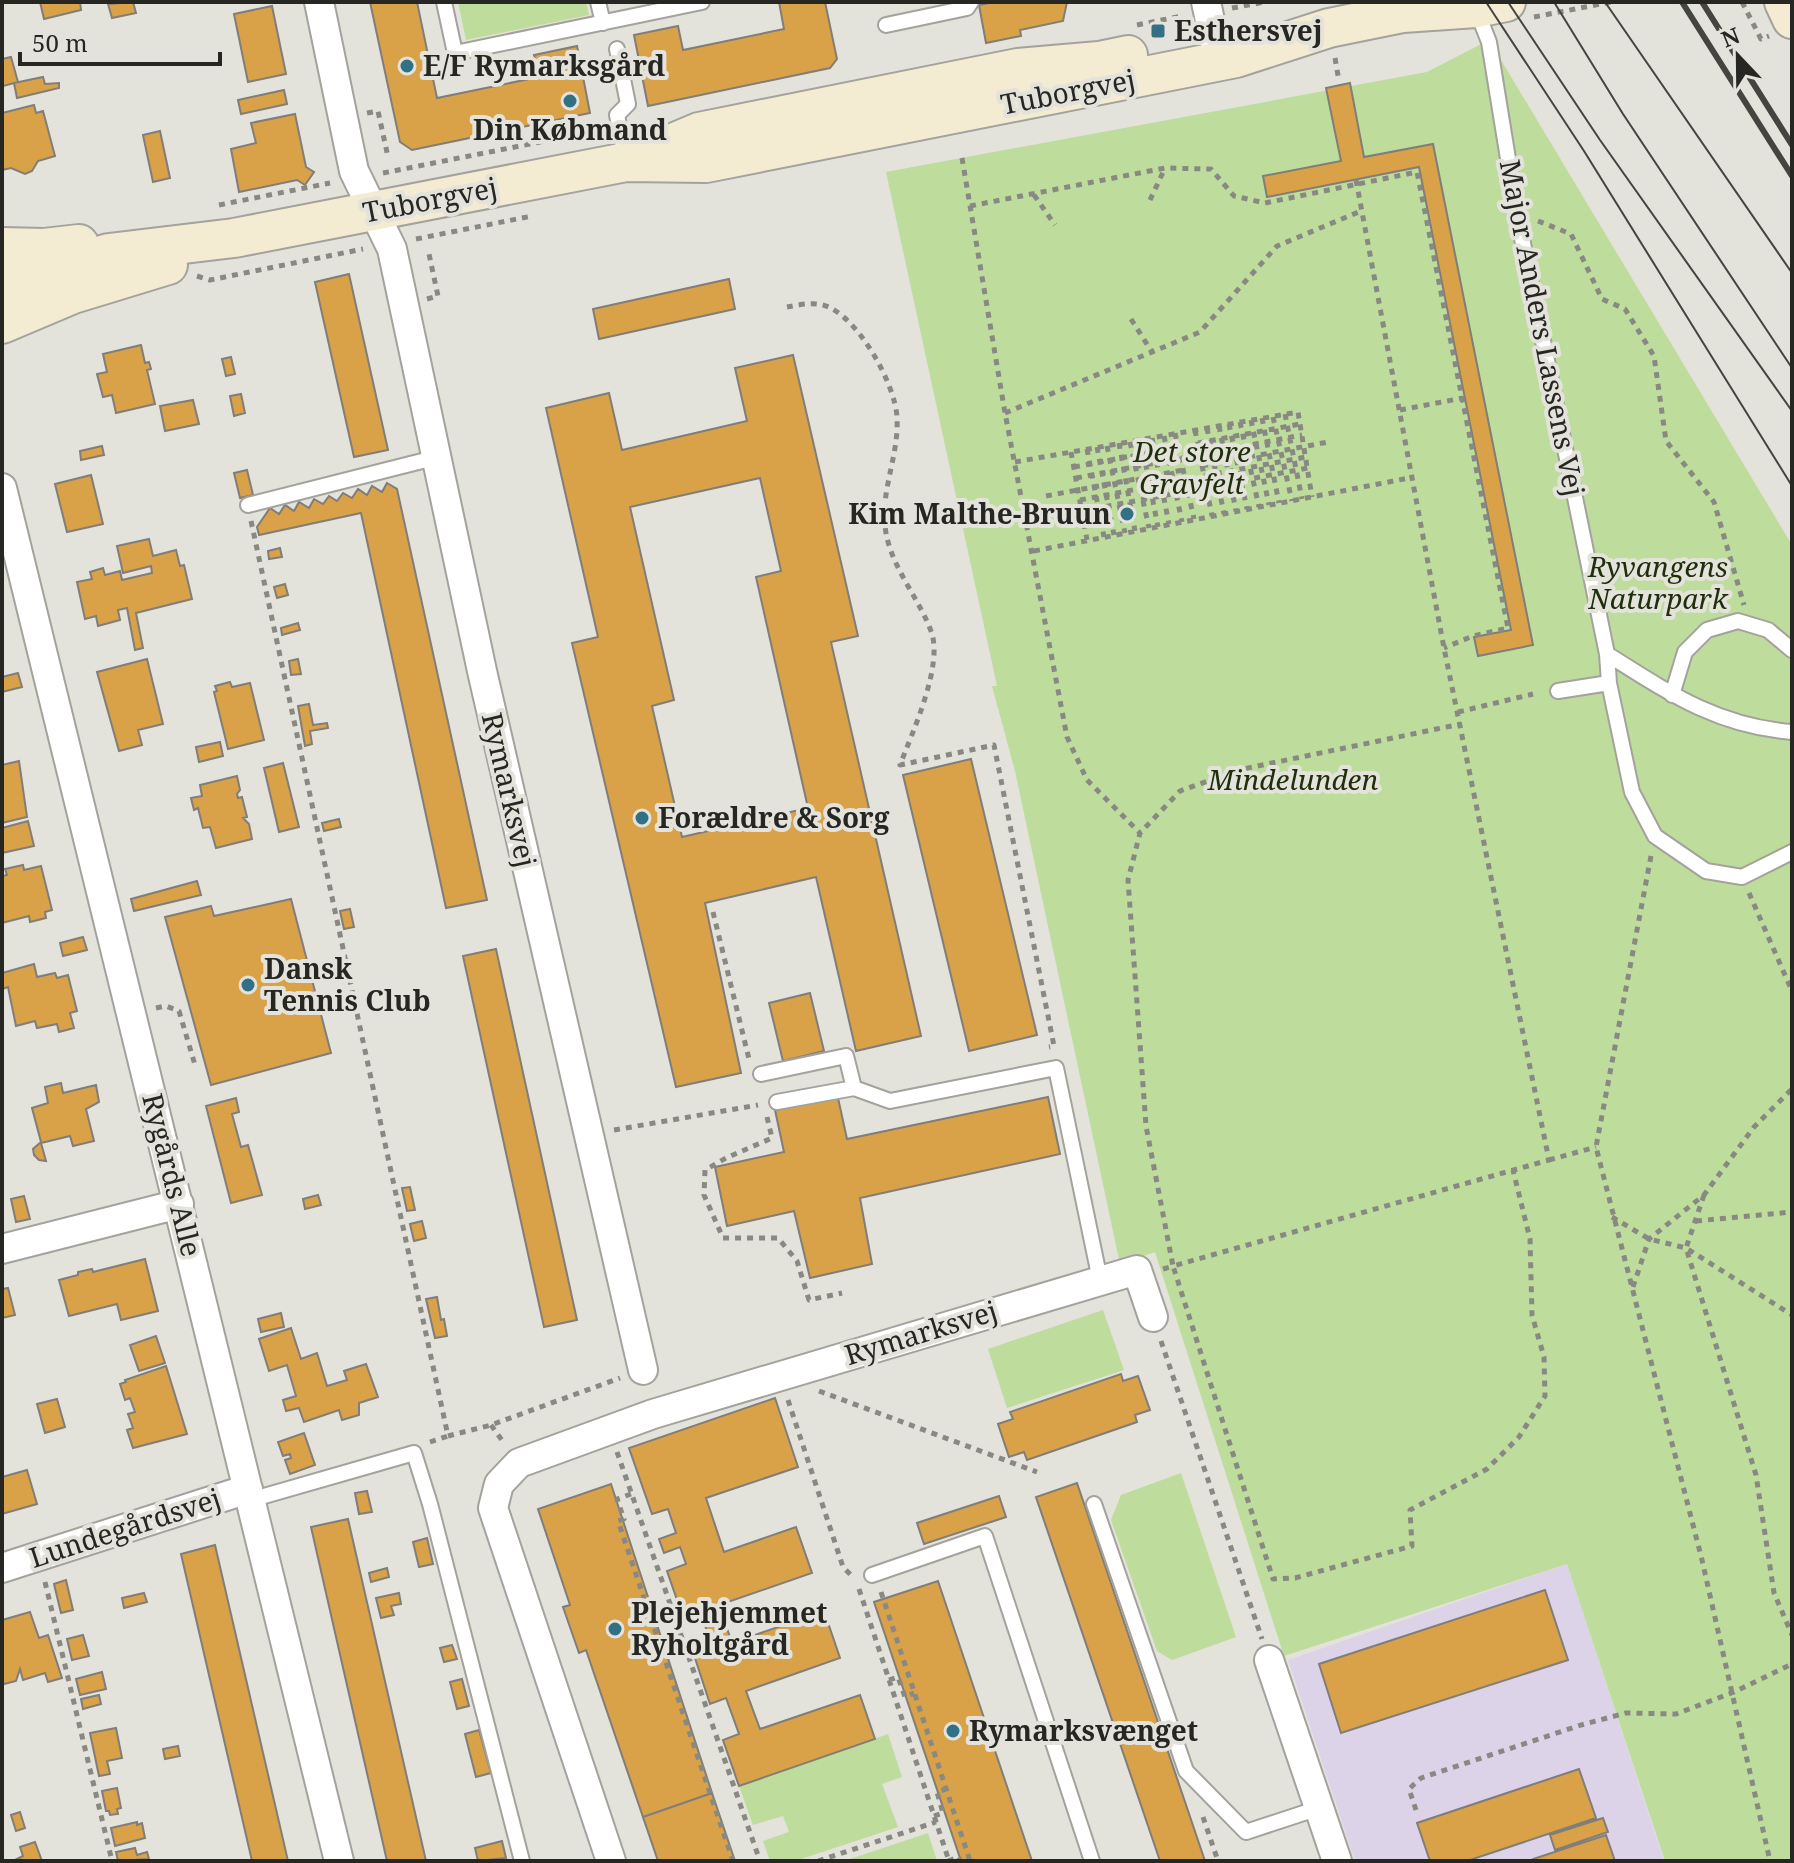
<svg xmlns="http://www.w3.org/2000/svg" width="1794" height="1863" font-family="'Noto Serif',serif">
<style>
.education{fill:#dcd3e8}
.green{fill:#bedc9c}
.building{fill:#d9a248;stroke:#817d78;stroke-width:2;fill-rule:evenodd}
.lines{fill:none;stroke-linecap:round;stroke-linejoin:round}
.lane-casing{stroke:#a3a29c;stroke-width:18}
.street-casing{stroke:#a3a29c;stroke-width:32}
.secondary-casing{stroke:#a3a29c;stroke-width:42}
.path{stroke:#898984;stroke-width:5;stroke-dasharray:6 6;stroke-linecap:butt}
.lane{stroke:#fff;stroke-width:14}
.street{stroke:#fff;stroke-width:28}
.secondary{stroke:#f4ecd2;stroke-width:38}
.tram{stroke:#444440;stroke-width:2}
.rail{stroke:#444440;stroke-width:6}
.poi-dot{fill:#327085;stroke:#e3e2db;stroke-width:3}
.labels{text-anchor:middle;stroke-width:8;stroke-linejoin:round;paint-order:stroke}
.poi-label{font-size:28px;font-weight:bold;fill:#262623;stroke:#e3e2db;text-anchor:start}
.street-label{font-size:28px;fill:#262623;stroke:#e3e2db}
.park-label{font-size:28px;font-style:italic;fill:#202f0b;stroke:#e3e2db}
</style>
<rect width="100%" height="100%" fill="#e3e2db"/>
<path class="education" d="M1567 1564 1664 1861H1355L1288 1660Z"/>
<path class="green" d="M458 2H586L589 15 466 40Z
M1489 40 1792 545V1861H1665L1567 1564 1284 1656 1155 1252 1120 1264 1015 771 992 686H997L886 172 1427 72Z
M1103 1310 1124 1370 1007 1408 988 1349Z
M1181 1473 1236 1637 1172 1660 1157 1651 1111 1520 1121 1495Z
M888 1734 902 1777 882 1784 898 1827 795 1861H770L763 1841 789 1832 783 1816 753 1825 739 1786Z
M928 1833 937 1861H844Z"/>
<path class="building" d="M40 2H80L81 10 44 19Z
M133 2 136 13 112 18 108 4Z
M370 2H417L437 98 539 77 534 55 577 46 590 113 412 150 400 142Z
M779 2H825L837 59 830 68 648 106 634 35 678 26 683 50 784 29Z
M994 2H1067L1063 21 1020 30 1021 36 986 43 979 5Z
M272 6 286 74 248 82 234 14Z
M11 57 18 82 3 86 2 90V59Z
M43 77 45 84 59 83V88L17 98 14 83Z
M1350 83 1364 157 1433 144 1533 645 1478 656 1474 637 1511 630 1419 167 1267 197 1263 176 1341 161 1326 88Z
M284 90 287 104 241 114 238 100Z
M34 105 36 113 43 111 55 156 38 161 32 171 25 174 11 168 2 170V113Z
M295 114 306 167 314 172 305 185 297 180 239 192 231 149 256 143 251 123Z
M160 131 170 178 153 182 143 135Z
M349 274 388 450 354 457 315 282Z
M729 279 735 309 599 339 593 309Z
M141 345 145 363 149 362 151 369 147 370 155 404 116 413 112 395 103 397 97 374 107 372 103 354Z
M793 355 858 636 831 642 921 1036 856 1051 816 877 705 903 741 1073 676 1087 572 643 598 637 546 408 609 393 622 450 747 421 735 368ZM760 478 781 571 756 577 808 808 682 837 652 706 674 700 630 507Z
M231 357 235 374 226 376 222 359Z
M241 394 245 413 234 416 230 396Z
M193 400 199 424 165 431 160 406Z
M102 446 104 455 81 460 80 451Z
M247 470 253 495 240 498 234 473Z
M91 475 103 524 67 532 55 484Z
M387 483 397 489 487 900 446 908 361 513 259 535 257 527 270 508 279 514 285 505 294 511 299 502 309 508 314 499 323 504 329 496 337 501 343 493 352 498 358 489 367 495 372 486 382 492Z
M149 539 153 556 176 550 180 566 184 565 192 599 136 613 143 648 135 650 127 608 118 610 120 620 98 626 96 616 85 619 77 582 92 579 90 572 103 568 105 575 120 571 122 580 152 573 151 566 123 573 117 546Z
M280 548 282 557 269 559 268 551Z
M285 584 288 595 277 598 274 587Z
M298 623 300 630 282 635 281 628Z
M147 659 163 724 138 730 142 745 119 751 97 672Z
M298 659 301 674 291 675 289 661Z
M18 673 22 687 2 692V677Z
M230 682 232 687 250 683 264 740 228 749 214 692 217 691 215 686Z
M309 704 313 725 327 723 328 728 310 731 312 744 305 746 298 706Z
M220 742 223 756 199 762 196 747Z
M971 759 1037 1035 969 1051 903 775Z
M19 761 27 817 2 823V765Z
M283 763 299 827 279 832 264 768Z
M237 776 240 790 237 794 238 798 242 797 247 817 243 818 249 824 252 839 216 848 210 827 203 828 198 808 194 810 191 798 202 796 200 785Z
M339 819 341 827 324 831 322 823Z
M28 821 34 846 2 853V828Z
M23 865 24 870 41 866 52 910 45 912 46 918 30 922 29 916 2 923V876L7 875 5 869Z
M197 881 201 895 134 911 131 899Z
M291 899 331 1053 211 1085 165 917 211 906 214 916Z
M350 909 354 927 344 929 340 911Z
M83 937 87 950 63 956 60 943Z
M496 949 577 1320 544 1327 463 956Z
M34 964 37 977 55 973 57 978 68 975 77 1011 70 1013 74 1028 59 1032 57 1024 37 1028 35 1021 16 1026 8 987 2 989V973Z
M810 993 824 1051 783 1061 769 1003Z
M61 1083 63 1093 96 1085 99 1102 86 1109 94 1141 73 1146 70 1136 41 1143 46 1161 39 1160 34 1155 33 1149 41 1142 32 1108 48 1103 45 1087Z
M1048 1097 1060 1154 860 1198 872 1264 810 1278 794 1211 727 1226 715 1167 784 1152 775 1110 838 1098 847 1139Z
M236 1098 239 1112 232 1114 241 1147 248 1145 262 1195 231 1203 206 1106Z
M410 1187 415 1210 407 1211 402 1188Z
M318 1195 321 1205 305 1209 303 1199Z
M24 1196 30 1219 16 1222 11 1199Z
M422 1221 426 1238 414 1241 410 1224Z
M145 1259 158 1311 121 1320 117 1304 69 1316 59 1280 78 1275V1272L92 1269 93 1272Z
M8 1288 15 1315 2 1318V1289Z
M437 1297 441 1320 444 1319 447 1336 435 1338 426 1299Z
M281 1313 284 1327 261 1332 258 1319Z
M291 1328 301 1359 317 1353 327 1386 347 1380 344 1371 366 1364 378 1397 359 1403V1415L342 1420 339 1410 304 1422 299 1408 286 1411 283 1400 296 1396 287 1365 269 1371 259 1339Z
M156 1336 165 1363 139 1371 130 1345Z
M166 1366 187 1434 133 1448 127 1430 133 1428 128 1414 135 1412 130 1398 125 1400 120 1384 126 1382 125 1380Z
M1121 1374 1123 1381 1138 1376 1150 1410 1135 1415 1137 1422 1027 1460 1024 1452 1009 1457 998 1424 1013 1419 1010 1412Z
M775 1398 798 1467 706 1498 724 1552 796 1527 812 1573 719 1605 732 1643 824 1611 840 1658 746 1691 760 1729 860 1695 875 1739 739 1786 723 1740 739 1734 726 1698 710 1704 694 1655 713 1649 700 1611 683 1617 667 1571 686 1564 680 1547 664 1553 659 1539 676 1533 668 1509 652 1514 629 1448Z
M57 1399 65 1427 45 1433 37 1404Z
M304 1433 315 1465 290 1474 285 1460 291 1458 290 1454 283 1456 278 1442Z
M27 1470 37 1504 2 1514V1477Z
M1077 1483 1205 1861H1160L1036 1497Z
M611 1484 712 1793 643 1817 586 1650 579 1653 563 1607 570 1605 538 1509Z
M367 1491 372 1512 359 1514 355 1493Z
M999 1496 1006 1517 924 1544 917 1523Z
M348 1519 426 1861H387L311 1527Z
M427 1538 433 1564 419 1567 413 1542Z
M215 1545 288 1861H252L181 1554Z
M387 1568 389 1577 371 1582 369 1573Z
M66 1580 73 1610 61 1613 54 1584Z
M938 1581 1032 1861H961L874 1602Z
M1545 1590 1568 1660 1341 1733 1319 1664Z
M144 1593 147 1602 124 1608 122 1598Z
M399 1593 401 1604 391 1606 394 1615 381 1618 376 1598Z
M30 1612 39 1638 48 1635 62 1678 48 1682 45 1673 23 1680 20 1669 16 1681 4 1684 2 1680V1620Z
M83 1635 89 1656 72 1660 67 1639Z
M452 1645 457 1659 444 1662 440 1648Z
M102 1672 106 1689 80 1695 76 1679Z
M462 1679 469 1706 457 1709 450 1682Z
M99 1695 101 1704 83 1709 81 1699Z
M116 1728 122 1758 107 1761 110 1774 99 1776 90 1733Z
M479 1730 491 1773 476 1777 465 1734Z
M178 1746 180 1756 165 1759 163 1749Z
M1579 1769 1596 1818 1467 1861H1430L1417 1823Z
M117 1788 121 1808 117 1809 118 1814 110 1815 109 1811H106L102 1791Z
M712 1793 735 1861H658L643 1817Z
M20 1812 25 1828 16 1831 11 1815Z
M1603 1818 1608 1832 1555 1850 1550 1835Z
M137 1822V1825L142 1823 145 1838 115 1846 111 1828Z
M1606 1835 1615 1861H1534L1533 1859Z
M502 1841 506 1858 478 1861 475 1848Z
M35 1842 42 1861H13L23 1856 20 1847Z
M135 1848 137 1855 147 1852 149 1859 118 1861 116 1852Z"/>
<g class="lines">
<defs>
<path id="lane" d="M444 2 455 53 702 2
M598 2 603 23
M1476 9 1489 42 1517 214 1607 654 1609 683 1632 792 1655 836 1706 871 1742 877 1792 852
M886 25 967 8 971 2
M617 49 628 104 617 115 626 162
M248 505 438 457
M1607 654C1669 693 1717 726 1792 732
M1558 691 1609 683
M1672 695 1685 652 1707 630 1738 621 1768 630 1792 650
M761 1074 846 1056 854 1088
M777 1102 854 1088 890 1101 1056 1068 1100 1280
M250 1500 414 1453 430 1504 522 1861
M1094 1504 1186 1771 1246 1832 1319 1808
M872 1575 985 1536 1092 1861"/>
<path id="street" d="M319 2 354 171 392 249 482 671 643 1370
M1206 2 1219 62
M2 488 339 1861
M2 1249 179 1204
M2 1568 248 1489
M1269 1660 1337 1861
M611 1861 493 1508 499 1484 519 1463 653 1414 1137 1270 1153 1317"/>
<path id="secondary" d="M1784 2 1792 19
M642 156 699 132 1018 68 1099 61 1128 55
M2 247 44 248 79 244
M2 284 109 253 234 238 626 162 706 163 1236 58 1329 28 1403 13 1476 8 1506 2
M2 324 73 294 168 265"/>
</defs>
<use href="#lane" class="lane-casing"/>
<use href="#street" class="street-casing"/>
<use href="#secondary" class="secondary-casing"/>
<path class="path" d="M1742 2 1761 39 1769 36
M1232 8 1265 2
M1534 17 1611 2
M1137 25 1182 16
M1335 58 1339 81
M367 113 378 111 388 157
M962 158 1005 413 1067 737 1087 780 1140 833
M383 173 601 130
M1356 180 1444 648 1549 1160 1173 1266 1273 1579 1295 1578 1412 1546 1410 1510 1487 1469 1519 1437 1545 1396 1544 1357 1532 1315 1530 1239 1513 1170
M1034 195 1055 225
M1150 200 1165 168
M219 205 330 183
M970 206 1165 168 1211 169 1234 196 1265 203 1417 172 1508 628 1473 636 1444 648
M1538 221 1571 234 1602 299 1625 309 1654 356 1666 441 1714 502 1744 605
M416 239 532 216
M197 276 210 280 363 249
M427 299 438 296 429 254
M787 307C798 305 811 302 823 305 857 314 896 385 897 418 899 455 881 489 885 526 889 565 918 596 931 631 944 665 912 733 900 765L994 745 1054 1046 1049 1047
M1131 319 1152 352
M1400 410 1463 398
M1005 413 1200 332 1277 246 1361 211
M1285 414 1302 499
M1273 417 1292 501
M1262 418 1279 503
M1251 420 1269 505
M1240 422 1259 507
M1229 424 1247 509
M1219 426 1236 511
M1207 428 1224 514
M1195 430 1212 516
M1175 433 1194 519
M1164 436 1182 522
M1152 438 1169 524
M1141 440 1158 527
M1130 442 1149 528
M1119 443 1135 531
M1198 443 1300 424
M1107 446 1125 533
M1097 447 1114 535
M1087 449 1104 537
M1071 452 1087 540
M1015 462 1298 412 1312 497
M1202 466 1328 442
M1074 467 1178 447
M1204 476 1306 457
M1076 478 1302 435
M1207 487 1308 468
M1046 496 1183 470
M1080 500 1185 480
M1082 511 1188 491
M251 521 448 1436 491 1425 620 1378
M1034 551 1414 477
M1458 712 1533 694
M1651 856 1596 1147 1702 1560 1770 1861
M1749 893 1792 991
M713 912 749 1059
M156 1008 166 1006 179 1011 195 1065
M767 1117 772 1138 726 1158 705 1170 704 1195 723 1238H778L797 1261 809 1300 842 1293
M614 1130 758 1105
M1549 1160 1596 1147
M1704 1195 1686 1248 1756 1475 1774 1593 1792 1635
M1612 1217 1649 1239 1686 1248 1792 1315
M1696 1221 1792 1212
M1163 1269 1173 1266 1146 1126 1128 880 1140 833 1180 791 1238 770 1461 724
M1633 1287 1649 1239 1704 1195 1754 1127 1792 1089
M1161 1341 1262 1639
M819 1391 1037 1472
M788 1400 843 1567 853 1577
M491 1425 504 1443
M430 1442 448 1436
M617 1452 760 1861
M631 1494 617 1499 624 1519 618 1521 733 1861
M45 1582 112 1861
M859 1589 949 1861
M881 1592 970 1861
M889 1680 898 1677 905 1697 914 1693
M1416 1810 1409 1789 1421 1778 1581 1725 1626 1713 1676 1714 1734 1692 1792 1664
M934 1816 943 1813 937 1792 946 1789
M1203 1817 1218 1861
M818 1861 936 1822
M948 1861 959 1857 960 1861"/>
<use href="#lane" class="lane"/>
<use href="#street" class="street"/>
<use href="#secondary" class="secondary"/>
<path class="tram" d="M1486 2 1584 151 1792 486
M1508 2 1600 140 1792 411
M1554 2 1623 114 1792 368
M1605 2 1792 273"/>
<path class="rail" d="M1682 2 1792 176
M1702 2 1792 145"/>
</g>
<g class="poi-dot">
<rect x="1150" y="23" width="16" height="16" rx="4"/>
<circle cx="407" cy="66" r="8"/>
<circle cx="570" cy="101" r="8"/>
<circle cx="1127" cy="514" r="8"/>
<circle cx="642" cy="818" r="8"/>
<circle cx="248" cy="985" r="8"/>
<circle cx="615" cy="1629" r="8"/>
<circle cx="953" cy="1731" r="8"/>
</g>
<g class="labels">
<g class="poi-label">
<text x="1174" y="41">Esthersvej</text>
<text x="423" y="76">E/F Rymarksgård</text>
<text x="570" y="140" text-anchor="middle">Din Købmand</text>
<text x="1111" y="524" text-anchor="end">Kim Malthe-Bruun</text>
<text x="658" y="828">Forældre &amp; Sorg</text>
<text x="264" y="979">Dansk<tspan x="264" dy="32">Tennis Club</tspan></text>
<text x="631" y="1623">Plejehjemmet<tspan x="631" dy="32">Ryholtgård</tspan></text>
<text x="969" y="1741">Rymarksvænget</text>
</g>
<g class="street-label">
<text transform="translate(1068 92) rotate(-11)" y="10">Tuborgvej</text>
<text transform="translate(430 200) rotate(-11)" y="10">Tuborgvej</text>
<text transform="translate(1542 328) rotate(79)" y="10">Major Anders Lassens Vej</text>
<text transform="translate(509 790) rotate(77)" y="10">Rymarksvej</text>
<text transform="translate(172 1175) rotate(76)" y="10">Rygårds Alle</text>
<text transform="translate(921 1333) rotate(-17)" y="10">Rymarksvej</text>
<text transform="translate(125 1528) rotate(-18)" y="10">Lundegårdsvej</text>
</g>
<g class="park-label">
<text x="1192" y="462">Det store<tspan x="1192" dy="32">Gravfelt</tspan></text>
<text x="1658" y="577">Ryvangens<tspan x="1658" dy="32">Naturpark</tspan></text>
<text x="1293" y="790">Mindelunden</text>
</g>
</g>
<rect width="1794" height="1863" fill="none" stroke="#262623" stroke-width="8"/>
<g transform="translate(1738 56) rotate(338)" stroke="#e3e2db" stroke-width="6" paint-order="stroke">
<path d="M0-6L14 30L0 20L-14 30Z" fill="#262623"/>
<text y="-12" font-size="22" font-weight="bold" text-anchor="middle" fill="#262623">N</text>
</g>
<path d="M20 52v12h200v-12" fill="none" stroke="#262623" stroke-width="4"/>
<text x="32" y="52" font-size="24" fill="#262623" stroke="#e3e2db" stroke-width="6" paint-order="stroke">50 m</text>
</svg>
